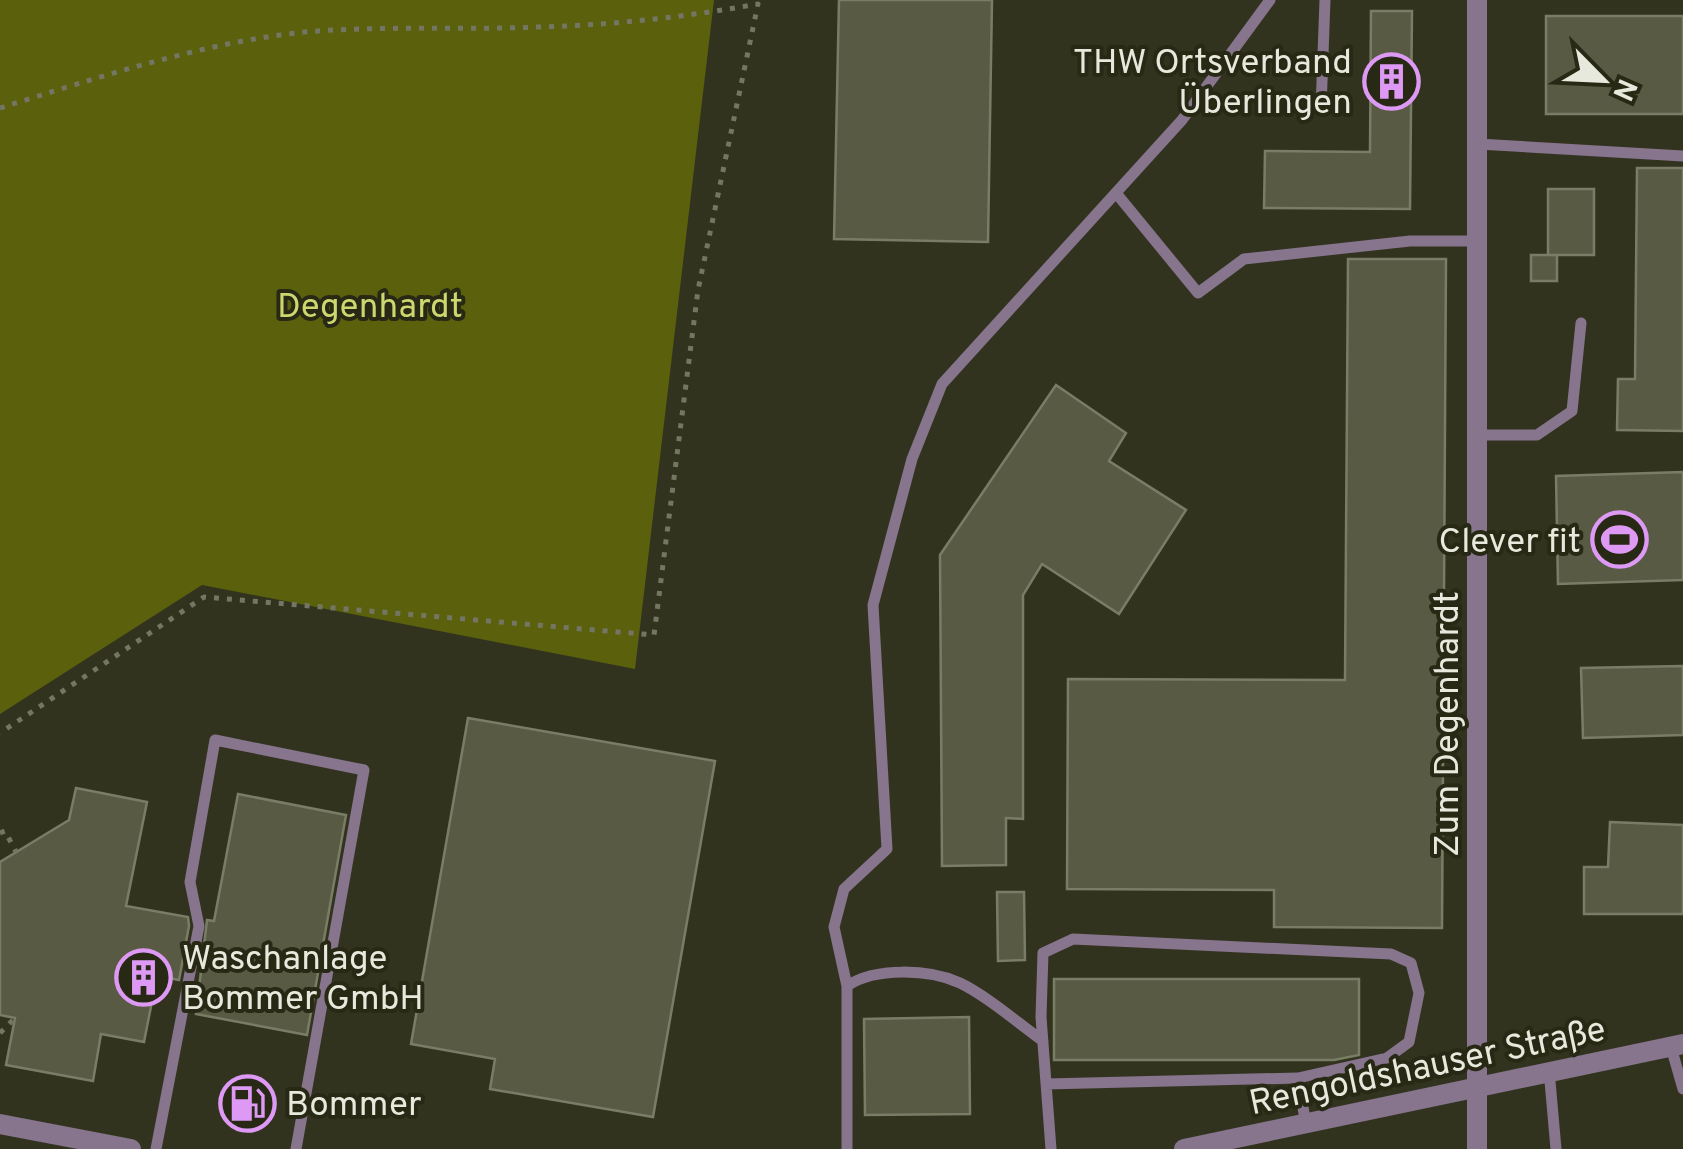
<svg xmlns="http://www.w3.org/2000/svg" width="1683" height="1149" font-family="Overpass,sans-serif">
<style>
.forest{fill:#5b600d}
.building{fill:#585a44;stroke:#7a7d65;stroke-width:2.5}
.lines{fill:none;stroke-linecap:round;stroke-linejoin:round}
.path{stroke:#747664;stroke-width:5;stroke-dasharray:5 8;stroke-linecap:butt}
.lane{stroke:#87748d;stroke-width:11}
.street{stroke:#87748d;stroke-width:20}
.labels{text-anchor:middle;stroke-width:8;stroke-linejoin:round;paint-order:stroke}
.poi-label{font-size:35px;fill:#e7e9dc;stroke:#282915;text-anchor:end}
.park-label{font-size:35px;fill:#ced76f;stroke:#282915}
.street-label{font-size:35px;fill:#e7e9dc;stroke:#282915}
</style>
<rect width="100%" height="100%" fill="#31331f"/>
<path class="forest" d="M0 0H714L635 669 202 585 0 714Z"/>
<path class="building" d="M839 0H992L988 242 834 239Z
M1371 11H1412L1410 209 1264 208 1265 151 1370 152Z
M1546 16H1683V114H1546Z
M1637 168H1683V431L1617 430 1618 379H1635Z
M1548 189H1594V255H1548Z
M1531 255H1557V281H1531Z
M1348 259H1446L1442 928 1274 927V890L1067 889 1068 679 1345 680Z
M1056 385 1126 433 1109 461 1186 510 1119 614 1042 564 1023 595V819L1006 818V865L942 866 940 555Z
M1683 472V580L1558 584 1556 476Z
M1683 666V735L1583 738 1581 668Z
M468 718 715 761 653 1117 490 1089 495 1059 411 1044Z
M76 788 147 802 126 906 188 917 189 926 179 980 157 976 144 1042 101 1034 93 1081 6 1065 15 1018 0 1015V862L69 820Z
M238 794 346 815 307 1035 196 1014 207 920 214 921Z
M1610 822 1683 825V914H1584V867H1608Z
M997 892H1024L1025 960 998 961Z
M1054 979H1359V1055L1334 1060H1054Z
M969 1017 970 1114 865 1115 864 1019Z"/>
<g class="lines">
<path class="path" d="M0 108C96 78 217 38 318 31 391 26 465 30 539 27 613 25 685 17 758 4L698 290 654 635 204 597 0 733
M0 833 5 831 16 852
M0 1033 15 1018"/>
<path class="lane" d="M1321 109 1325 0
M1478 144 1683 156
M1116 193 1198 293 1244 259 1410 241H1478
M1479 435H1537L1572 411 1581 323
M847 986 834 927 844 889 887 849 873 605 912 459 942 384 1182 120 1270 0
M1671 1047 1683 1089
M1549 1070 1556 1149
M1046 1084 1298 1078 1306 1125
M156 1149 199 926 190 882 215 740 364 770 296 1149
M847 1149V986C875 967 929 969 960 983 987 996 1018 1023 1043 1041
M1051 1149 1041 1017 1043 953 1073 939 1391 954 1411 963 1419 993 1409 1042 1387 1058 1298 1078"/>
<path class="street" d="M0 1124 131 1149
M1184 1149 1683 1044
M1477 1149V0"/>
</g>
<defs>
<symbol id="building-ring" viewBox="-11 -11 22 22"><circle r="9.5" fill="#282915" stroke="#dd99f3" stroke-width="1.5"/><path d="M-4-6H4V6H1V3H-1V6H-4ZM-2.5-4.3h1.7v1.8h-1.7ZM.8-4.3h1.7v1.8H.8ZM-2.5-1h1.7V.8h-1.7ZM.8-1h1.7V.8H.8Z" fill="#dd99f3"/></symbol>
<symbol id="stadium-ring" viewBox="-11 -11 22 22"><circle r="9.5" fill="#282915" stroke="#dd99f3" stroke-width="1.5"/><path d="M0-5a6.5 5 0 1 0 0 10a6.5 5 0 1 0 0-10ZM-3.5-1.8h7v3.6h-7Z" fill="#dd99f3"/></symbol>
<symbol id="fuel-ring" viewBox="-11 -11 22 22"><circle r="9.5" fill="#282915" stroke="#dd99f3" stroke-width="1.5"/><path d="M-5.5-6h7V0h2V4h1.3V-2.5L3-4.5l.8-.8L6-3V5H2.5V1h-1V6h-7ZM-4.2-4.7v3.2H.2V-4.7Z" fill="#dd99f3"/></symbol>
</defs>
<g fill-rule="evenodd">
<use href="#building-ring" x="1360" y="50" width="63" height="63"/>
<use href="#stadium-ring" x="1588" y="508" width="63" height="63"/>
<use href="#building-ring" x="112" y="946" width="63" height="63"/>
<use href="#fuel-ring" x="216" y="1072" width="63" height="63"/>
</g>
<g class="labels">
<g class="poi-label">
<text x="1352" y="73">THW Ortsverband<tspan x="1352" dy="40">Überlingen</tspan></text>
<text x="1581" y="552">Clever fit</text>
<text x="182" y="969" text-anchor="start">Waschanlage<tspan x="182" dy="40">Bommer GmbH</tspan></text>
<text x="286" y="1115" text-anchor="start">Bommer</text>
</g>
<g class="park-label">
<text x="370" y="317">Degenhardt</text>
</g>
<g class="street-label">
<text transform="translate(1446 724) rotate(-90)" y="12">Zum Degenhardt</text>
<text transform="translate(1427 1065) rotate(-12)" y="12">Rengoldshauser Straße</text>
</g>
</g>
<g transform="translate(1603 80) rotate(114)" stroke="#282915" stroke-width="8" paint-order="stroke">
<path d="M0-8L18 38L0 25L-18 38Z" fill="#e7e9dc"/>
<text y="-15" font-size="28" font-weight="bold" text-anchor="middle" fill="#e7e9dc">N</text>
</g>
</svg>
